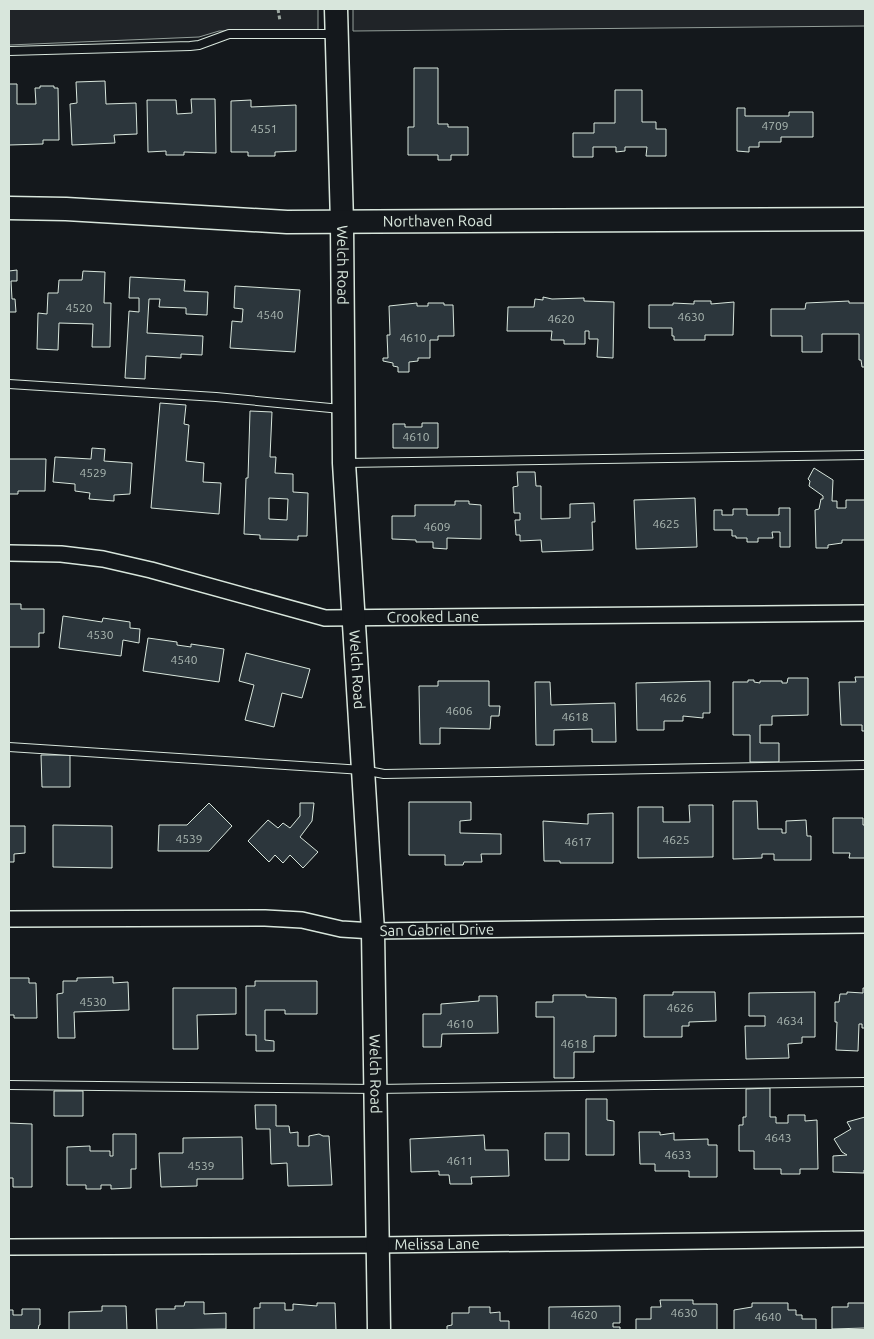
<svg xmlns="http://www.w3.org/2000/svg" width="874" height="1339" font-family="Ubuntu,sans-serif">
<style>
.green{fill:#202428;stroke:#939e99}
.building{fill:#2c363c;stroke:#d8e6dc;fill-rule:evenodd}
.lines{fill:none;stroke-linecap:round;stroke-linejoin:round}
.lane-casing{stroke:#d8e6dc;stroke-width:10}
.street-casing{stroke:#d8e6dc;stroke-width:18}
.secondary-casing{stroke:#d8e6dc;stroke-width:25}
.path{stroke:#9da8a2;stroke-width:3;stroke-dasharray:4 2.5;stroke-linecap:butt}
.lane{stroke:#14181c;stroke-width:8}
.street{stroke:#14181c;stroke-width:15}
.secondary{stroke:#14181c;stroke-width:22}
.labels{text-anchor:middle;stroke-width:4;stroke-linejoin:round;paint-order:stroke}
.number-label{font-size:12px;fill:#adbab4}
.street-label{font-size:15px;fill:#d8e6dc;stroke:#14181c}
</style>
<rect width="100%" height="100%" fill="#14181c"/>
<path class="green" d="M9 9H318V31H219L199 37 9 45Z
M353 9H865V26L353 31Z"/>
<path class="building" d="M414 68H438V124H448V127H468V155H451V160H438V155H408V127H414Z
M105 81 106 104 136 103 137 134 114 135 115 143 72 145 70 104 77 103 76 82Z
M9 84H17V104H36L35 88H40V86H54V88H58L59 140H43V144L9 145Z
M615 90H642V122H656V129H666V156H646L647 147H625V151L616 152V147H593V157H573V133H594V123H615Z
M191 99H215L216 153 184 152V155H166V151L148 152 147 100H176L177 114 192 113Z
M251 100V107L296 105V151L275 152V156H248V152H231V101Z
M737 108H745V116H789V112H813V137H781V142H759V147H749V152L737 151Z
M17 270V281H11L12 299H15L16 312H9V271Z
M83 271 105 272 104 303H111L110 347H92L93 324 59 323 58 350 37 349 38 313 47 314 48 293H58L59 280H82Z
M130 277 185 280 184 291 208 292 207 315 186 314V308L159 307 160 299H149L147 333 203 336 202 355 181 354V358L146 356 145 379 125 378 129 311 139 312V298H129Z
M235 286 300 290 295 352 230 348 232 321 242 322 243 309 234 308Z
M543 297 552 299 584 298V301L614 302 613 358 597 357 598 339H589V331H585V344H564V340H551L552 331H507L508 307H534L535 299 543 300Z
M694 301H711V304L734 302 733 335H705V340H674V336H672V328H649V305H673V303L694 304Z
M849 301V303H865V367H862L861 360H859V334H822V352H802V336H771V309H805L806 303Z
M417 303V306H428V303H444V305H453L454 336H438V340H430V358H418V361L409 362V372H398V367L393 366V363L383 361V358H388L387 335H390L389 306Z
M160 403 186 405 184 424 189 425 186 461 204 463 203 482 221 483 219 514 151 508Z
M250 411 272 412 270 457H276L275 473 293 474V492L308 493 307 536H298V540L260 539V535L244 534 246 478H248ZM269 498 288 499 287 520 269 519Z
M422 423H438V448H393V424H405V427H422Z
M92 448 105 449 104 461 132 463 130 494 114 495V501L89 499 90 493 75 491V484L53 482 55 457 91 459Z
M9 459H46L45 491H18V494H9Z
M814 468 833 480 832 501H837V508H846V500H865V540H842V543L828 545V548H816L815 510 819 509 821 499H823V496L809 486 810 481 808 479Z
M517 472H535L536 486H541V519L570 518V504L594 503 595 522H592L593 550 542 552 541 540 520 541V535H516L515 520H520V513H514L513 487 518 486Z
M695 498 697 547 636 549 634 500Z
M455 501H469V504L481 505V539L447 538V549L433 548V542H416V540L392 539V516H415V505H455Z
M779 508H790V547H780V532H772L773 538H758V542H747V538H736V536H732V530H714V510H722V515H733V509H747V515H779Z
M9 604H21V609H44V633H39V647H9Z
M63 616 102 622 103 618 130 622V628L140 629 139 643 123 640 121 656 59 648Z
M148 638 177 642V645L191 647V644L224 649 219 682 143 671Z
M246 653 310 669 302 698 282 693 274 727 245 720 254 685 239 681Z
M855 677H865V731H862V725H841L839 682H856Z
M788 678H808V715L772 716V725H760V743H779V762H750V735H733V682H748V680H754V682L760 683V681H782V683H787Z
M438 681H489V706H500L499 716H491L490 729 440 728V744H420L419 686H438Z
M710 681V713H703V718L683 716V721H664V730H637L636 683Z
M535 682H550L551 705 615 703 616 742H592V729L554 730V745H536Z
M41 755H70V787H42Z
M733 801H757L758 829H782V833H786V821L806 820 807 836H811V860H774V854H762V858L733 859Z
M409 802H471V820L460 821V833L501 834V854H481L482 862H464L463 865H445V855H409Z
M209 803 232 826 209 851H158L159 825H187Z
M300 803H314L312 821 300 837 318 852 303 868 290 855 283 863 275 855 269 862 248 841 268 820 278 828 283 823 290 828 300 816Z
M689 805H713V857L638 858V807H663V822H690Z
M613 813V863H560V861H544L543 821 588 824V814Z
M833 818H863V825H865V858H849L850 853H833Z
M53 825 112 826V868L53 867Z
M9 826H25V853L14 854V862H9Z
M113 977V983L128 982 129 1010 74 1012 75 1038H58L57 994 63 993V981H77V978Z
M9 978H29V983H36L37 1018H14V1015H9Z
M255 981H317V1014H285V1010H265V1040L274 1041V1051H256V1035H246V986H255Z
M173 988H236V1014L197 1015 198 1049H173Z
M863 988H865V1028H862V1024H859L858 1051 836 1050 837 1022H835V1002H839L840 994H847V992L863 993Z
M673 992H715L716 1021 689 1022V1026H682V1037H644V995H673Z
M815 992V1037H802V1043L788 1044 789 1058 746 1059 745 1026H765V1016H749V993Z
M553 995H586V997L616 998V1036H594V1052H574V1078H554V1017H536V1002H553Z
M479 996H497L498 1033 442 1034 441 1047H423V1014H441V1004L479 1001Z
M770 1088V1117H776V1123H788V1115H805V1121L817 1120 818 1169H800V1174H781V1169H754V1151H739V1125H743V1117H746V1089Z
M54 1091H83V1116H54Z
M586 1099H607V1120L614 1121V1155H586Z
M255 1105H276V1126H289L290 1133 298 1132V1146H309V1136L319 1134 323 1136H329L332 1185 288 1186 287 1163 271 1164 270 1129H256Z
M865 1117V1170H864V1173L833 1172V1156L847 1155 842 1152 834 1139 851 1129 847 1122Z
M9 1123 32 1124V1187H13V1178H9Z
M639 1132H660V1135L674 1133V1140L708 1139V1145H717V1177H689V1171H655V1164H640Z
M545 1133H569V1160H545Z
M113 1134H136V1169H131V1188L111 1189V1185H101V1189H86V1185H67V1147L90 1146V1151H110V1156H113Z
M484 1135 485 1150H508L509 1176 471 1177 472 1184H450L449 1175H439V1171L411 1172 410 1139Z
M242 1137 243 1179H197V1186L161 1187 159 1153H183V1138Z
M660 1300H693V1304H717V1330H636V1319H651V1307H661Z
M185 1302H204V1314L226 1313V1329L157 1330 156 1309H175V1306H184Z
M260 1303H285V1310H293V1304L317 1306V1303H335L336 1330H254V1308H260Z
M752 1303H788V1310H796V1315H802V1319H816V1330H734V1310L752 1307Z
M848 1303H865V1328L832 1329V1307H848Z
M102 1306H126L127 1330H64H69V1312L102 1311Z
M620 1306V1323H613V1327H620V1330H549V1307Z
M469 1307H490V1313L500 1312V1321H509V1330H447V1326L452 1325V1313H469Z
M22 1309H40V1325H39L38 1330H9V1310H13V1315H22Z"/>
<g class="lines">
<defs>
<path id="lane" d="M9 51 190 46 199 45 229 34H335
M9 384 216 397 341 409
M346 463 865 455
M9 747 363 770 384 774 865 765
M9 1085 376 1089 865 1082"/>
<g id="street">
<path id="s1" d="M9 553 61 554 103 559 151 570 325 618 865 613"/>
<path id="s2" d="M9 919 265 918 302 920 341 929 373 931 865 925"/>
<path id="s3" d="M9 1247 378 1245 865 1239"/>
</g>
<g id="secondary">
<path id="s4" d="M336 9 342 223 344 463 373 931 379 1330"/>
<path id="s5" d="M9 208 66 209 287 222 865 219"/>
</g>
</defs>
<use href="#lane" class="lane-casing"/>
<use href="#street" class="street-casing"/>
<use href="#secondary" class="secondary-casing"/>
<path class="path" d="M278 9 280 21"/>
<use href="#lane" class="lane"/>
<use href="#street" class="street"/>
<use href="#secondary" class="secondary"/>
</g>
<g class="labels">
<g class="number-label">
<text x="775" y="130">4709</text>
<text x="264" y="133">4551</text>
<text x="79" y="312">4520</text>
<text x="270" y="319">4540</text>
<text x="691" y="321">4630</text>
<text x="561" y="323">4620</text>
<text x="413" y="342">4610</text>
<text x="416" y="441">4610</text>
<text x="93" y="477">4529</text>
<text x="666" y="528">4625</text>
<text x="437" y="531">4609</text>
<text x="100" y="639">4530</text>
<text x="184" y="664">4540</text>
<text x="673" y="702">4626</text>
<text x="459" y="715">4606</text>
<text x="575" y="721">4618</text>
<text x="189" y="843">4539</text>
<text x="676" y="844">4625</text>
<text x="578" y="846">4617</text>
<text x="93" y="1006">4530</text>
<text x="680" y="1012">4626</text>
<text x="790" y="1025">4634</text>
<text x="460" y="1028">4610</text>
<text x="574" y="1048">4618</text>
<text x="778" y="1142">4643</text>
<text x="678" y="1159">4633</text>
<text x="460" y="1165">4611</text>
<text x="201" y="1170">4539</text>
<text x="684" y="1317">4630</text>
<text x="584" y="1319">4620</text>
<text x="768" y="1321">4640</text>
</g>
<g class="street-label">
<text dy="5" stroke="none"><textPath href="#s5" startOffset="429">Northaven Road</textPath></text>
<text dy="5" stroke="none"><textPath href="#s4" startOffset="256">Welch Road</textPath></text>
<text dy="5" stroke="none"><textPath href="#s1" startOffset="432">Crooked Lane</textPath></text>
<text dy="5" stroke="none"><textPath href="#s4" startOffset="661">Welch Road</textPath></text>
<text dy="5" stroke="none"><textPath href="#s2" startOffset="429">San Gabriel Drive</textPath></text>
<text dy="5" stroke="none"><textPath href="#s4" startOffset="1066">Welch Road</textPath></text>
<text dy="5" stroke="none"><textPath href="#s3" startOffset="428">Melissa Lane</textPath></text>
</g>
</g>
<rect width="874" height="1339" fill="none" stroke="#d8e6dc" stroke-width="20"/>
</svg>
